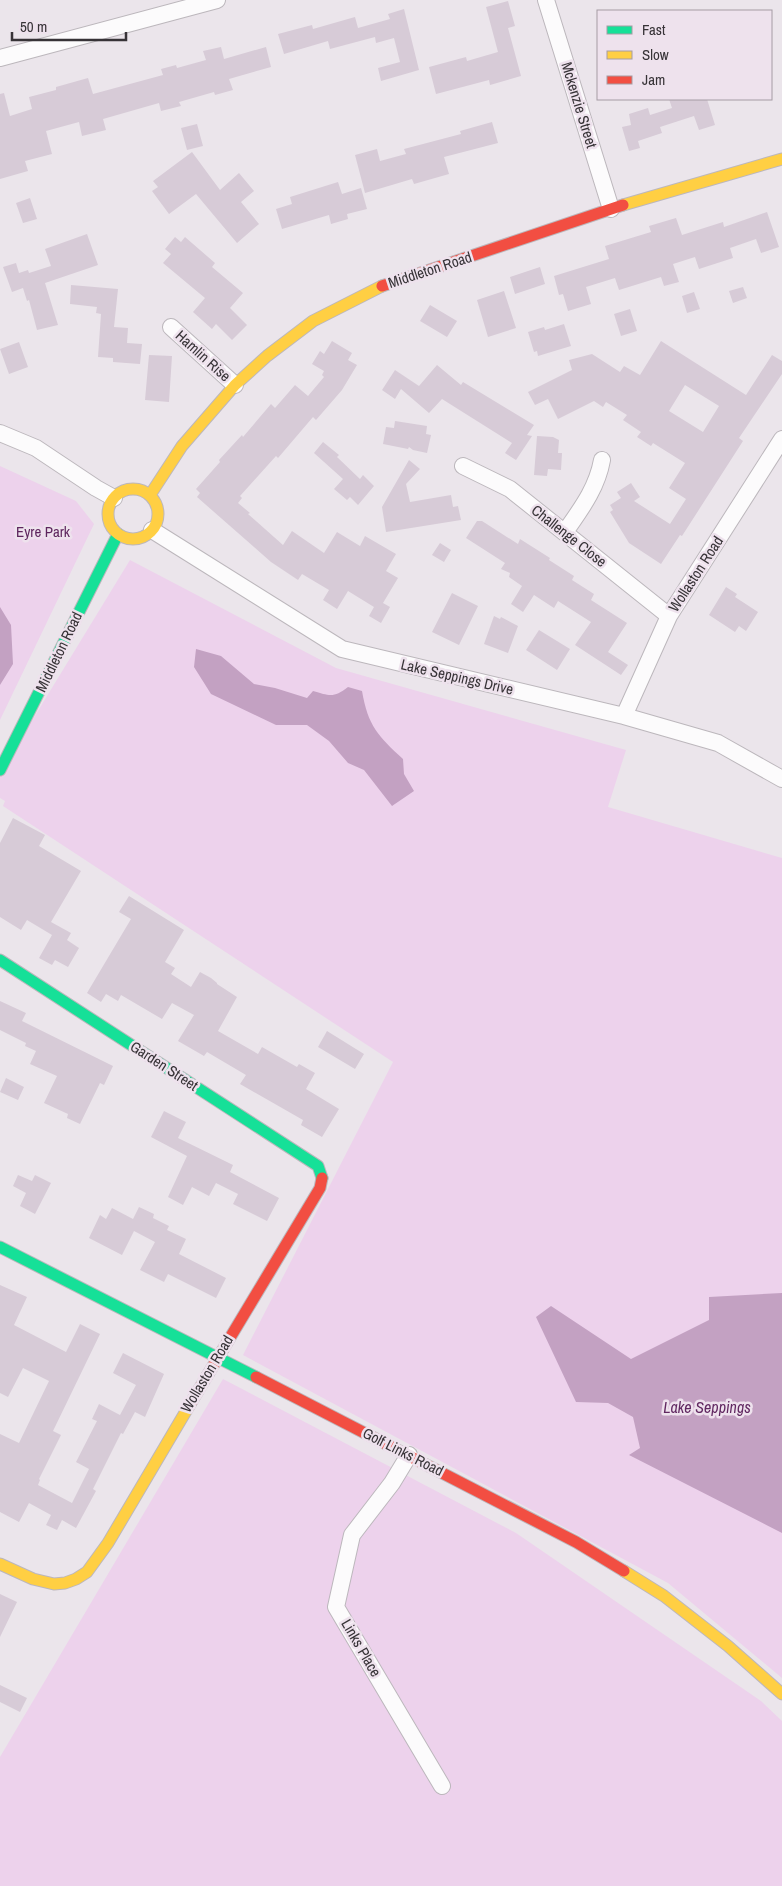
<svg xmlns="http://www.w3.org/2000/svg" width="782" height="1886" font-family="'Archivo Narrow',sans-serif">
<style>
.green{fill:#edd2ec}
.water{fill:#c3a1c2}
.building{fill:#d7cbd7;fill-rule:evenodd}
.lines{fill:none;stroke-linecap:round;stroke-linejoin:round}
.street-casing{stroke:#bcb7bc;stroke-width:18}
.fast-casing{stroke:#bcb7bc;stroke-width:13}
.slow-casing{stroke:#bcb7bc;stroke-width:13}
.jam-casing{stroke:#bcb7bc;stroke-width:13}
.street{stroke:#fcfbfc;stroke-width:16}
.fast{stroke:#16e098;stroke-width:11}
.slow{stroke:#ffcf43;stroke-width:11}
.jam{stroke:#f24e42;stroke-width:11}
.labels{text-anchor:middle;stroke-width:5;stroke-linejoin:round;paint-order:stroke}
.street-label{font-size:15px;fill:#373337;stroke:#eee2ed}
.park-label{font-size:15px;fill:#5e265e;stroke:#eee2ed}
.water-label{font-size:16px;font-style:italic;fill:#612861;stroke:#eee2ed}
</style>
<rect width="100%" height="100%" fill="#ebe5eb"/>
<path class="green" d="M0 466 76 501 94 524 0 720Z
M130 560 336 668 626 750 608 807 782 858V1678L668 1583 243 1355 393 1062 3 806 5 801 0 798V773Z
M223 1379 516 1533 761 1701 782 1721V1886H0V1757Z"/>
<path class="water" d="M0 607 11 625 13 664 0 685Z
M196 649 221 656 254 684 275 688 307 698 313 691C330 696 334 698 348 687L362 691C368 726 378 736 403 759L404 774 414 791 392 806 364 770 348 763 329 741 307 725H276L211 694 194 667Z
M782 1293V1533L629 1455 640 1448 633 1417 608 1403 576 1402 536 1317 551 1306 631 1359 709 1320V1297Z"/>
<path class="building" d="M508 1 515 26 508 28 521 76 490 85 489 80 436 94 429 67 466 57 467 61 498 52 486 7Z
M404 9 419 70 381 81 378 68 400 62 394 38 376 43 375 37 330 49 328 41 284 54 278 34 312 25 313 29 355 17 358 28 390 19 388 14Z
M221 47 224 59 266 47 271 67 229 79 233 90 215 95 214 92 179 102 181 106 161 111 159 103 103 119 106 130 82 136 79 122 46 131 52 154 25 161 28 171 0 179V94L4 93 10 116 32 109 29 97 56 90V87L88 78 93 94 163 75 161 69 176 65 177 68 206 60 203 51Z
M669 99H707L715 125 699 130 694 116 660 127 662 133 638 141 640 148 629 151 622 127 631 125 629 114 648 108 650 115 672 108Z
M492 122 498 143 444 157 449 174 414 184 412 179 365 193 355 155 377 149 380 161 406 154 404 149 461 134 460 131Z
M197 124 203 146 187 150 181 128Z
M192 152 220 190 239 173 254 191 241 202 259 224 237 243 196 194 169 214 152 191 158 187 153 181Z
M338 182 342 194 361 188 367 209 347 214 348 219 331 224 329 215 282 229 276 209 292 204 290 197Z
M30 198 37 219 23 223 16 203Z
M767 212 779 247 761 253 756 239 730 248 733 258 699 269 695 257 673 264 679 282 664 286 661 277 619 290 615 278 586 287 591 304 568 311 563 294 559 295 554 276 609 259 605 246 651 232 649 226 676 218 682 235 723 222 724 227Z
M87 234 98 265 45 283 58 325 37 330 29 300 27 301 23 288 12 292 3 267 16 263 19 273 28 270 29 273 51 266 45 249Z
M175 237 181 242 185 237 215 263 212 267 243 293 230 308 247 325 232 340 216 324 212 329 193 312 205 298 163 263 171 254 165 249Z
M540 267 545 284 515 294 510 277Z
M71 285 118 289 114 327 128 328 127 343 142 344 140 364 113 362V358L98 357 101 314 96 313 97 307 70 304Z
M743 287 747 298 733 303 729 291Z
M504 291 516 328 488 337 477 300Z
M694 292 700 309 687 313 682 296Z
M430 305 457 321 447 337 420 321Z
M630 309 637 331 621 336 614 314Z
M564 324 571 346 538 356 537 351 534 352 528 332 544 327 545 330Z
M332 341 352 353 348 360 357 365 342 390 316 420 313 417 278 458 276 456 240 496 242 498 238 503 250 513 248 514 283 545 292 531 324 553 337 532 360 546 365 536 396 554 386 571 398 578 383 603 390 607 381 623 369 616 374 607 348 591 337 609 323 600 329 590 302 574 298 580 271 562 197 497 200 493 196 489 220 462 219 460 242 435 243 437 271 404 275 408 295 385 308 396 324 377 322 375 324 371 312 364 320 351 324 354Z
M661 341 746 395 772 355 782 361V374L739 438 743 441 682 536 680 535 661 564 629 543 610 512 613 510 610 505 621 498 617 492 631 483 640 497 634 501 670 524 686 499 669 488 685 463 653 443 651 446 637 437 641 432 623 420 627 415 606 402 603 407 594 401 558 419 548 399 535 405 528 392 572 370 569 360 592 354 620 372 624 366 640 375ZM685 385 719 406 703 432 669 411Z
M19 342 28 367 9 374 0 349Z
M149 355 172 356 169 402 145 400Z
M437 365 461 385 463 382 534 425 527 435 532 436 516 460 505 453 512 443 442 399 429 413 401 389 395 399 382 390 395 370 419 386Z
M395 421 427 426 426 434 431 435 427 453 413 450 409 447 408 449 383 444 386 427 394 428Z
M537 436 553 437 559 440 558 453H562L561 470 548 469 547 476 534 475Z
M323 442 339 455 337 457 360 479 363 475 374 486 358 505 350 497 347 500 334 489 343 479 314 453Z
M409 460 420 469 406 484 410 502 451 495 453 507 458 506 461 520 386 532 382 507Z
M477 521H482L518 544 520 539 550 558 549 560 574 576 572 580 594 594 591 600 627 623 608 652 628 665 621 675 575 645 591 622 558 601 554 608 534 595 523 612 511 604 522 586 509 577 510 573 501 569 505 563 466 538Z
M440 543 451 550 444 562 432 555Z
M726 587 737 594 735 597 758 612 746 631 739 626 735 632 709 615Z
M452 593 478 606 459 645 432 632Z
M494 616 500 619 501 617 518 626 508 653 484 644Z
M539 630 570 649 557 670 526 650Z
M13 818 45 835 39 846 81 871 51 922 71 933 67 940 79 948 68 967 55 960 52 965 39 958 52 935 27 920 21 930 0 917V843Z
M129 896 184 930 165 962 175 968 171 974 191 987 200 972 211 978 217 983V984L237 997 218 1031 258 1054 262 1047 297 1067 299 1064 315 1073 306 1089 339 1109 322 1137 301 1125 303 1120 240 1084 246 1075 207 1052 204 1056 178 1041 194 1015 172 1003 162 1019 121 995 118 1001 106 994 101 1002 87 993 131 919 119 912Z
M0 1001 26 1013 22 1021 113 1066 104 1085 100 1083 80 1124 67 1118 68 1114 44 1103 57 1076 30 1064 36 1051 25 1046 26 1043 0 1030Z
M327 1031 364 1054 355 1069 318 1047Z
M6 1078 24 1087 18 1100 0 1092Z
M164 1111 186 1122 178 1138 233 1165 230 1172 279 1198 267 1221 233 1204 238 1194 216 1183 209 1196 192 1187 183 1205 168 1197 187 1156 151 1137Z
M18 1175 32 1181 35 1175 51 1183 35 1214 20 1206 26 1193 13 1186Z
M139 1207 154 1214 153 1218 169 1226 167 1230 186 1239 179 1254 226 1278 216 1298 168 1274 164 1282 140 1270 155 1242 134 1231 122 1255 89 1238 100 1215 106 1219 112 1208 133 1219Z
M0 1285 27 1297 14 1325 66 1352 80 1324 100 1334 53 1431 61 1435 39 1479 40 1480 38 1485 72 1503 89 1469 76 1462 97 1421 92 1419 99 1404 120 1415 136 1385 113 1373 123 1353 164 1374 145 1417 135 1412 123 1434 121 1433 93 1489 96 1491 76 1528 62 1520 57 1530 46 1525 51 1515 29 1503 19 1522 0 1512V1434L19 1443 49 1381 23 1368 8 1397 0 1393Z
M0 1594 17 1602 0 1637Z
M0 1685 27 1698 20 1712 0 1702Z"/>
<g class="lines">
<defs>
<path id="street" d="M546 0 611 209
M0 58 217 0
M171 327 235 385
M0 433 36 448 96 488 114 498
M463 466 510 489 669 616
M152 530 342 649 624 716 718 743 782 779
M565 532C581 509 597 488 602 460
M624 716 669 616 782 439
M409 1455 392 1483 352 1535 336 1607 442 1786"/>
<path id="fast" d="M0 770 118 534
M0 960 318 1166 322 1178
M0 1247 256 1377"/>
<path id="slow" d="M623 205 782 159
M108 514a25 25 0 1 1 50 0a25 25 0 1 1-50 0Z
M150 495 182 446 235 385 267 356 313 321 382 286
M0 1564 33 1579 54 1584 65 1583 76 1579 87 1572 108 1543 189 1406
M624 1571 664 1596 728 1646 782 1694"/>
<path id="jam" d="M382 286 623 205
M256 1377 576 1542 624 1571
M189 1406 320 1188 322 1178"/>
</defs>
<use href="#street" class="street-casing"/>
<use href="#fast" class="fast-casing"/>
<use href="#slow" class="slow-casing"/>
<use href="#jam" class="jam-casing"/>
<use href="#street" class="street"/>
<use href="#fast" class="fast"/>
<use href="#slow" class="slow"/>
<use href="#jam" class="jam"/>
</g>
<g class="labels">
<g class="street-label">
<text transform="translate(579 105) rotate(73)" y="5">Mckenzie Street</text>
<text transform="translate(430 270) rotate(-18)" y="5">Middleton Road</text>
<text transform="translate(203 356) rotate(42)" y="5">Hamlin Rise</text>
<text transform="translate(569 536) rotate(38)" y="5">Challenge Close</text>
<text transform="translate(696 574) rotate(-57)" y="5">Wollaston Road</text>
<text transform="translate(59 652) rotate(-64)" y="5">Middleton Road</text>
<text transform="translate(457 677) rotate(13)" y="5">Lake Seppings Drive</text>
<text transform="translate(164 1066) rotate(33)" y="5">Garden Street</text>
<text transform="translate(207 1374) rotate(-59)" y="5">Wollaston Road</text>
<text transform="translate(403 1452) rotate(27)" y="5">Golf Links Road</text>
<text transform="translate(361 1648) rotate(60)" y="5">Links Place</text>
</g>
<g class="park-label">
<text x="43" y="537">Eyre Park</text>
</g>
<g class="water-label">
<text x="707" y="1413">Lake Seppings</text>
</g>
</g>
<rect x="597" y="10" width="175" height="90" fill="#eee2ed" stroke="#a59ca4"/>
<rect x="607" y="26" width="25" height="8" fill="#16e098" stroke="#a59ca4"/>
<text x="642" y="35" font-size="15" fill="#373337">Fast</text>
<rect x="607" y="51" width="25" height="8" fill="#ffcf43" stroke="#a59ca4"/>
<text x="642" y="60" font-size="15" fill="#373337">Slow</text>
<rect x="607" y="76" width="25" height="8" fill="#f24e42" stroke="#a59ca4"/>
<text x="642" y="85" font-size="15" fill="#373337">Jam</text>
<path d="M12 32v8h114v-8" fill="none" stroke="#373337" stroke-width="2.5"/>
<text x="20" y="32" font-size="15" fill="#373337" stroke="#eee2ed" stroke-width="4" paint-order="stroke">50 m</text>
</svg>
